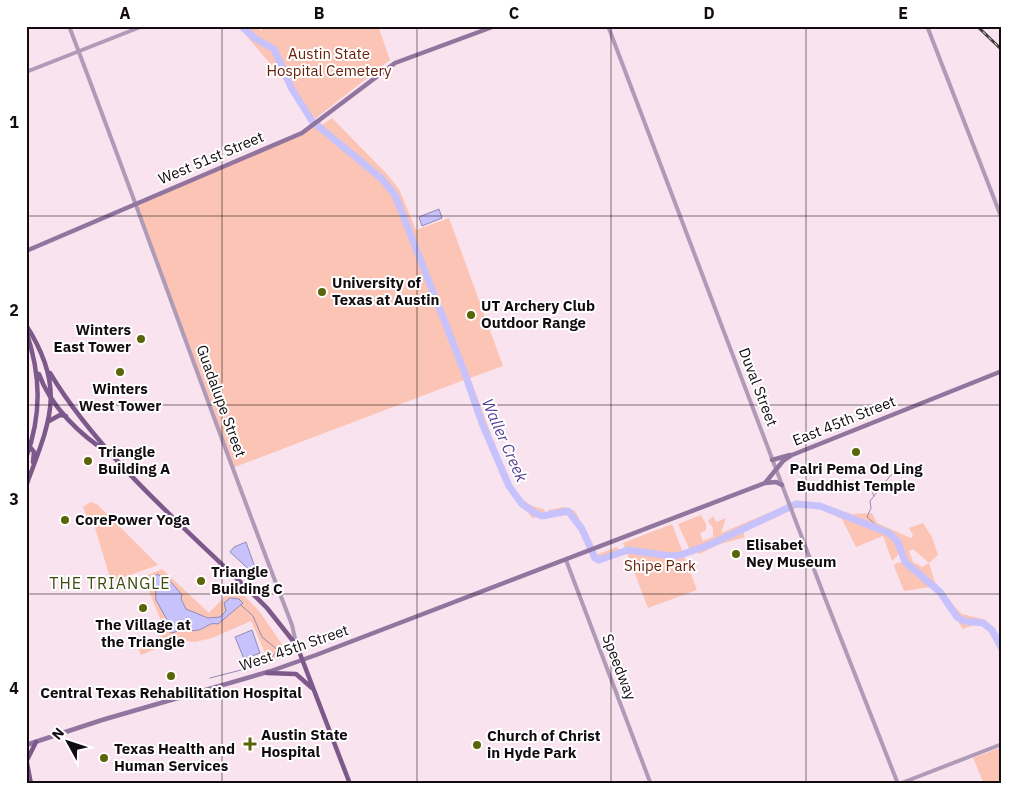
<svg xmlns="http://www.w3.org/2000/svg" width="1028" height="810" font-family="'IBM Plex Sans',sans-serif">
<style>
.green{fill:#fcc4b4}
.water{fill:#c7c2fc;stroke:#918bb5}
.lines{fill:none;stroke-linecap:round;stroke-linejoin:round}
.stream{stroke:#918bb5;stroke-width:1}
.river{stroke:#c7c2fc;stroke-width:7}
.tertiary{stroke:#af9bb8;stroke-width:4}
.secondary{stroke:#92759e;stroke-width:4.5}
.primary{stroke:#7d598b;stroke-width:4.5}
.rail-casing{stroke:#40363c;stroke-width:3}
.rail{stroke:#fff;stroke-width:1;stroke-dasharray:4;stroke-linecap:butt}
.grid{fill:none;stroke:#120b0f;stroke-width:1;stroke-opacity:0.55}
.poi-dot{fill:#596508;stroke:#fff;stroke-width:2}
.labels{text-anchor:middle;stroke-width:4;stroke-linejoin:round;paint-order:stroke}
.park-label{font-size:15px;fill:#66200b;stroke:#fff}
.street-label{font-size:15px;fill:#120b0f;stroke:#fff}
.poi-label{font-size:15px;font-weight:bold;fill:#120b0f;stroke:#fff;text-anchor:start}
.water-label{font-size:16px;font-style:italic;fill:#534296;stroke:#fff}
.neighbourhood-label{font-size:16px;letter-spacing:1px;fill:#424b10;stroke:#fff}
.neatline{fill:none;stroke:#120b0f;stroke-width:2}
.grid-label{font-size:16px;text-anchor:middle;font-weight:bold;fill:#120b0f}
</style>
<rect width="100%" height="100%" fill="#f9e3ef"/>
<path class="green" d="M238 26H255L262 31V26H378L390 60 311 122 283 79Z
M332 118 387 174 399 189 416 230 449 218 503 366 470 378 491 434 485 437 464 380 232 468 137 204 302 133 320 121 322 125Z
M493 439C503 464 512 505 544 509L546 516 532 518 503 481 487 442Z
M91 502 98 505 158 565 116 580 110 578 93 521 86 515 83 507Z
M794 502 817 503 852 514 872 513 877 523 911 538 913 535 909 528 923 523 932 537 938 555 929 563 913 549 909 551 913 562 922 567 929 563 935 582 956 608 962 614 987 620 963 629 940 596 930 587 904 591 894 566 896 563 907 562 904 549 892 561 883 536 856 547 842 519 811 505 796 508Z
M785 506 787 512 743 532 745 537 717 545 700 554 696 552 692 555 678 524 701 515 706 524V530L700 533 703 541 713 537V528L708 521 713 516 716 522 726 518 721 533Z
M564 507 575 511 593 544 587 547 581 532 568 515 551 516 548 510Z
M672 524 697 590 648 608 623 543Z
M617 547 620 554C610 558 599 566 590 557Z
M162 569 209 613 235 586 259 611 284 647 273 659 265 653 251 621 212 638 195 642 178 640 141 655 137 645 166 634 149 591 151 589 146 576Z
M1002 747V784H984L973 758Z"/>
<path class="water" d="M439 209 442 218 422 226 419 217Z
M246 542 257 573 254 574 230 552 234 547Z
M157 574 171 582 182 595 181 599 186 609 208 618 220 617 226 611 224 603 230 598 239 599 243 603 218 624C210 622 207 627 199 630 191 632 184 628 172 633L168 631 166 618 156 600 155 577Z
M252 630 260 653 244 659 235 637Z"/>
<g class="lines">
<path class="stream" d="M869 485 874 496
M878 527 867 517 871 508 870 501 891 475 900 471
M241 605 253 616 262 637 279 651
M247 668 267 663 277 651
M210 678 241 670"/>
<path class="river" d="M241 26 256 39 274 49 292 89 312 121 382 179 395 195 464 371 482 423 509 486 522 504 535 513 542 516 568 511 582 529 595 558 599 560 628 550 670 556 680 555 709 545 796 504 820 506 889 533 898 542 905 562 940 592 957 617 964 621 983 623 992 630 1002 649"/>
<path class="tertiary" d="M69 26C145 225 215 426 292 625L296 643
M608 26 823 593 898 784
M927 26 1002 219
M26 72 143 26
M566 560 650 782
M899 784 1002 744"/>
<path class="secondary" d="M26 251 302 133 395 63 495 26
M772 460 790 455
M765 483 776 482 782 485
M26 745 102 720 271 671 316 655 765 483 783 461 792 455 1002 371"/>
<path class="primary" d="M999 26 1002 28
M26 325C67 389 50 421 26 486
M26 331C41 375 42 414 26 458
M50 373C103 461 194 535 267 608L297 646 350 784
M39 374C50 406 81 436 109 453
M49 421 60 415 66 416
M30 447 34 452 33 462
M267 673 296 674 312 688
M26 758 31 784
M27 760 36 742"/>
<defs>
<path id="rail" d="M977 26 1002 50"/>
</defs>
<use href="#rail" class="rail-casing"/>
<use href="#rail" class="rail"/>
</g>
<path class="grid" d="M222 26V784M417 26V784M611 26V784M806 26V784M26 216H1002M26 405H1002M26 594H1002"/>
<g class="poi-dot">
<circle cx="322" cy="292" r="5"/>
<circle cx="471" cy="315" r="5"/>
<circle cx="141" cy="339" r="5"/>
<circle cx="120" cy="372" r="5"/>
<circle cx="856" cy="452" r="5"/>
<circle cx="88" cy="461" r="5"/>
<circle cx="65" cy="520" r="5"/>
<circle cx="736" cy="554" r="5"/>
<circle cx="201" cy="581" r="5"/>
<circle cx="143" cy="608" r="5"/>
<circle cx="171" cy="676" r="5"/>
<path d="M247.5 736.5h5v5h5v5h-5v5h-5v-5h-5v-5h5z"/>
<circle cx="477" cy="745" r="5"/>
<circle cx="104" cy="758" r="5"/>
</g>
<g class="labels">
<g class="park-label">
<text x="329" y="59">Austin State<tspan x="329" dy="17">Hospital Cemetery</tspan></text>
<text x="660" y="571">Shipe Park</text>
</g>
<g class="street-label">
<text transform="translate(211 158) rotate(-23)" y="5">West 51st Street</text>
<text transform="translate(758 387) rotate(69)" y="5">Duval Street</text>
<text transform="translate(221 401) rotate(70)" y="5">Guadalupe Street</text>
<text transform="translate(844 421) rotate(-22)" y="5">East 45th Street</text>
<text transform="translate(294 648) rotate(-19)" y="5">West 45th Street</text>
<text transform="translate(619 667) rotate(69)" y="5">Speedway</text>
</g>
<g class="poi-label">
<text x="332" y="288">University of<tspan x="332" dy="17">Texas at Austin</tspan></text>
<text x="481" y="311">UT Archery Club<tspan x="481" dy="17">Outdoor Range</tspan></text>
<text x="131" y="335" text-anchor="end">Winters<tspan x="131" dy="17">East Tower</tspan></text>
<text x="120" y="394" text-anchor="middle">Winters<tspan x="120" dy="17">West Tower</tspan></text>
<text x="98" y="457">Triangle<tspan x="98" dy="17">Building A</tspan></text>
<text x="856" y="474" text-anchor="middle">Palri Pema Od Ling<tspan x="856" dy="17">Buddhist Temple</tspan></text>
<text x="75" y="525">CorePower Yoga</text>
<text x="746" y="550">Elisabet<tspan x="746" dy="17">Ney Museum</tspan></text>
<text x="211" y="577">Triangle<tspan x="211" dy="17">Building C</tspan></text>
<text x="143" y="630" text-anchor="middle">The Village at<tspan x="143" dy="17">the Triangle</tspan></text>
<text x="171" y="698" text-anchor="middle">Central Texas Rehabilitation Hospital</text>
<text x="261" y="740">Austin State<tspan x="261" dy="17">Hospital</tspan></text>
<text x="487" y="741">Church of Christ<tspan x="487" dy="17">in Hyde Park</tspan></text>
<text x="114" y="754">Texas Health and<tspan x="114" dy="17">Human Services</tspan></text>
</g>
<g class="water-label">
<text transform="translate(505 440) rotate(66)" y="6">Waller Creek</text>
</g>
<g class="neighbourhood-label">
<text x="110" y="589">THE TRIANGLE</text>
</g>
</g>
<rect width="1028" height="810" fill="none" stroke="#ffffff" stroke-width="55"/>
<g transform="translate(68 742) rotate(310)" stroke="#ffffff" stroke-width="4" paint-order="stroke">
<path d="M0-4L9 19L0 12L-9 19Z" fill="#120b0f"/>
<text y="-8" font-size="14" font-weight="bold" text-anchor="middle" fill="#120b0f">N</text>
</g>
<rect x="28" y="28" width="972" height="754" class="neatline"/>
<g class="grid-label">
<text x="125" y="19">A</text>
<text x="319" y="19">B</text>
<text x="514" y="19">C</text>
<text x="709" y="19">D</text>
<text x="903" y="19">E</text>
<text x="14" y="128">1</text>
<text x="14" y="316">2</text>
<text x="14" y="505">3</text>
<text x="14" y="694">4</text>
</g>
</svg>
